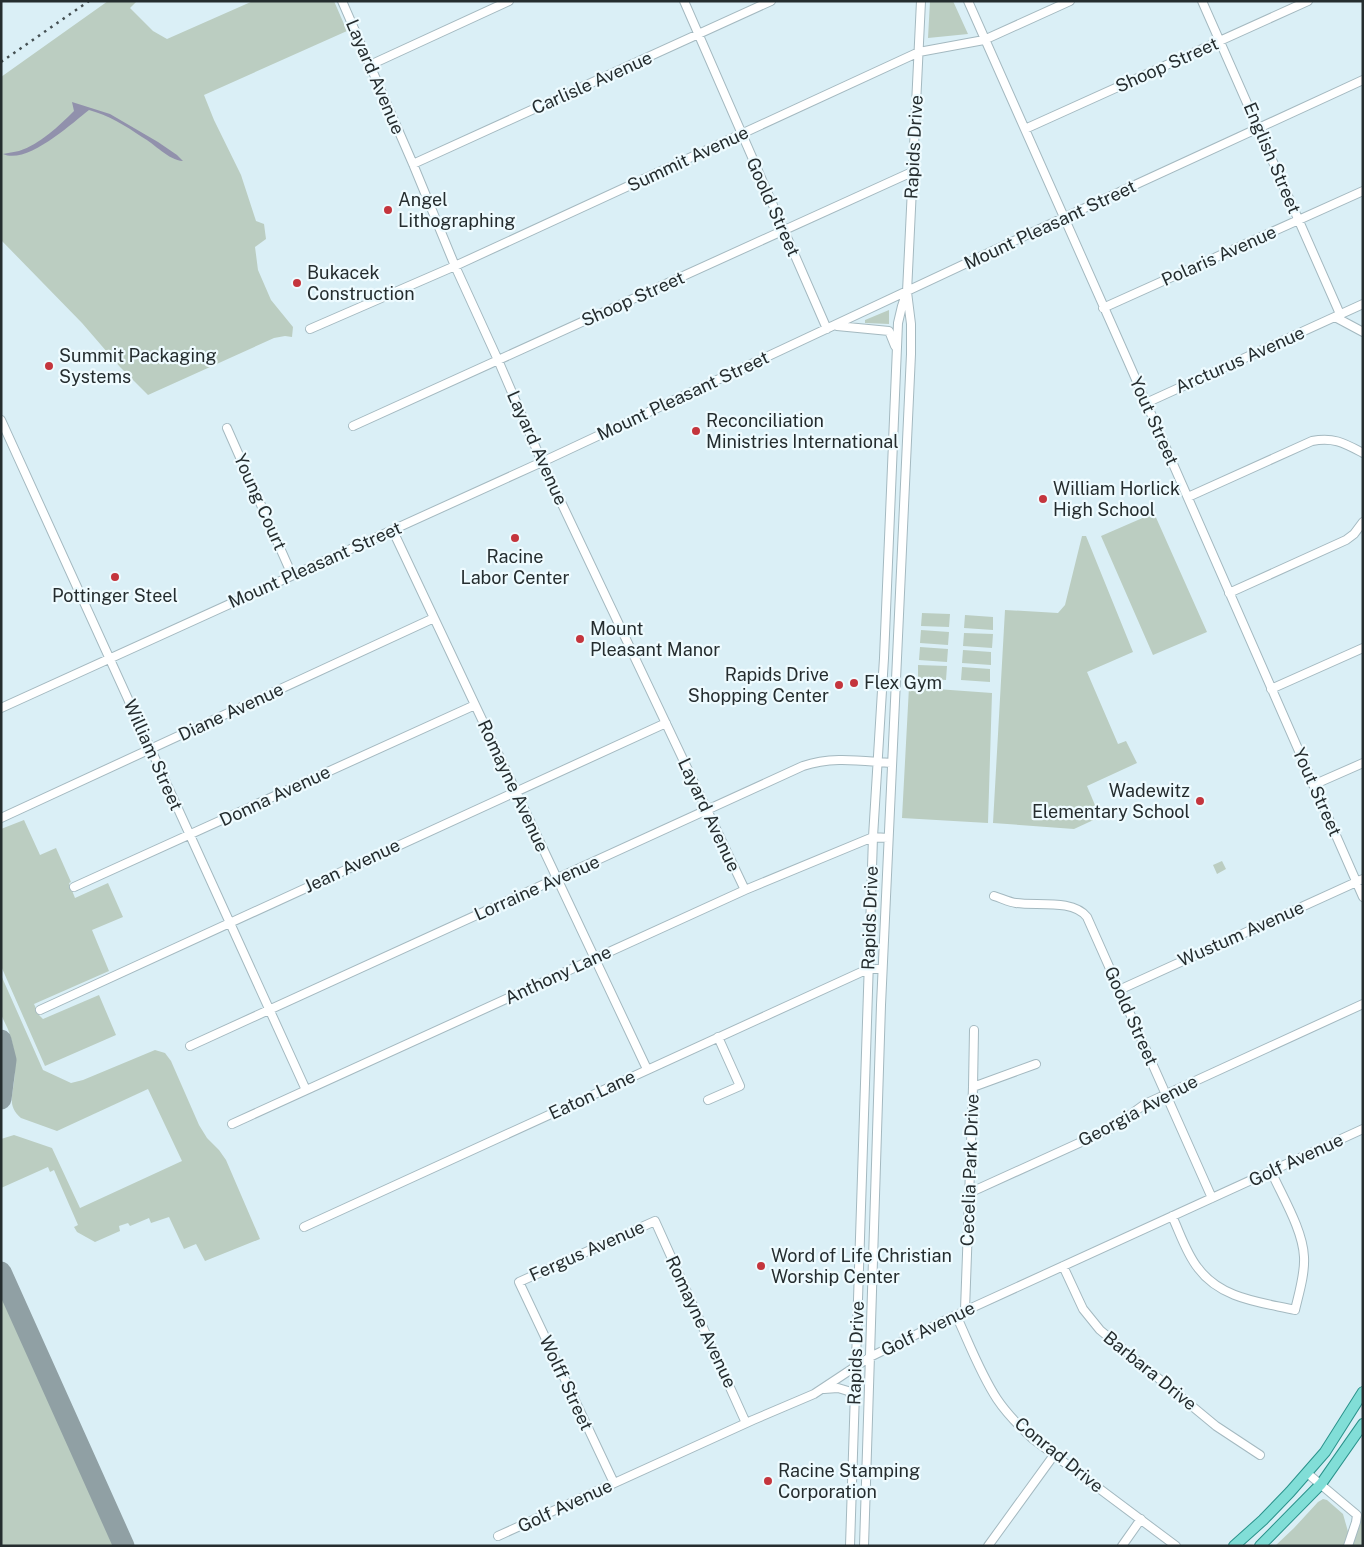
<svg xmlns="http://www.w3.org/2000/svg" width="1364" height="1547" font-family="'Public Sans',sans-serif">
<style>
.green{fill:#bbcdc1}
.water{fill:#9191ac}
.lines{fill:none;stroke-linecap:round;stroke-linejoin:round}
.taxiway{stroke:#90a0a4;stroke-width:21}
.minor-casing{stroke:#a4b9c0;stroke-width:10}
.major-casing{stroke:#2a928b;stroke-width:12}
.minor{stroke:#fff;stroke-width:8}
.major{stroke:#81ded7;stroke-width:10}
.rail{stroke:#455053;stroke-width:2.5;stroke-dasharray:2.5 5;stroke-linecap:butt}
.poi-dot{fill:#c4353d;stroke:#eefbff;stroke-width:2}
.labels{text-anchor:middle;stroke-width:4.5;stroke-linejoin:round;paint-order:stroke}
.street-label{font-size:18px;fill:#252d2f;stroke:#eefbff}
.poi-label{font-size:18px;fill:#252d2f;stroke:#eefbff;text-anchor:start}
</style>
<rect width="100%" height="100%" fill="#daeff6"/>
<path class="green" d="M108 1H137L130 8 153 31 167 39 253 1H334L347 31 204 95 214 120 241 175 256 221 264 224 266 239 255 247 258 270 271 300 293 327 292 337 285 336 274 338 148 395 120 367 82 323 1 240V77Z
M930 1H953L968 34 928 38Z
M889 310V324L865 323V320Z
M1154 513 1207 632 1153 655 1101 536Z
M1082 536H1086L1133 652 1087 672 1118 744 1126 741 1137 763 1087 786 1100 817 1074 829 993 823 1005 610 1058 613 1065 605Z
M922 613 950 614 949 627 921 626Z
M965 615 993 617V630L964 628Z
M921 630 949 632 948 645 920 643Z
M964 633 993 634 992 648 963 646Z
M920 647 948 649 947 662 919 660Z
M963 650 991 652V665L962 663Z
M918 665 947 666 946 680 918 678Z
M962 667 990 669V682L961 680Z
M909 687 992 693 988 823 902 818Z
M24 820 40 855 56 848 71 882 69 883 75 898 108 883 123 917 92 930 109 971 34 1004 39 1015 43 1019 99 995 116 1035 45 1066 1 966V829Z
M1222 861 1226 869 1217 874 1213 865Z
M1 975 43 1070 71 1083 83 1080 155 1050 165 1053 171 1061 199 1125 207 1138 219 1150 226 1160 260 1239 205 1261 196 1244 184 1249 169 1217 151 1223 149 1218 130 1226 128 1223 119 1226 120 1231 95 1242 77 1232 74 1227 78 1225 54 1170 50 1172 48 1167 1 1188V1139L14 1135 52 1148 80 1208 182 1161 148 1089 57 1131 21 1118C8 1107 12 1097 14 1082 16 1065 15 1048 9 1032 7 1026 3 1020 1 1014 0 1003 1 986 1 975Z
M1 1286 116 1546H1Z
M1323 1499 1327 1500 1343 1514 1349 1535 1344 1546H1275L1294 1528 1318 1502Z
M1363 1514V1546H1348L1357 1515Z"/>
<path class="water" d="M72 102 110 114 158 142 177 155 183 161C168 160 155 144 142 137 126 126 108 115 89 110 71 124 27 165 3 154 8 153 14 152 19 151 40 144 59 126 74 111Z"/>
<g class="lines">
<path class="taxiway" d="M1 1040 6 1060 1 1099
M1 1272 124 1546"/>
<defs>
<path id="minor" d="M342 1 413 164 455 266 498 360 542 462 745 890
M684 1 827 329
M968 1 1127 359 1363 897
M1202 1 1340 314
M370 65 509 1
M1025 129 1308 1
M413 164 771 1
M1103 308 1363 191
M1335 317 1363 332
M837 326 889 331 895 346
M310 329 455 266 919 52 984 40 1070 1
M1146 403 1363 304
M1 420 306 1090
M353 426 912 172
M227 428 292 575
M1188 497 1312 441C1334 437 1344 443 1363 453
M393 531 647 1069
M1229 593 1346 540 1354 534 1363 522
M1271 689 1363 648
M1 708 542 462 1063 218 1363 80
M1313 785 1363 763
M1 818 434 618
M74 887 475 705
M994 896C1001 898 1009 902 1016 903 1037 906 1073 899 1087 917L1212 1198
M1119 990 1363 879
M40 1010 666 723
M190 1046 803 766C832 756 861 761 891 763
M973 1087 1036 1064
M708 1100 740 1086 718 1037
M232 1124 745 890 873 837 888 838
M969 1193 1112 1128 1145 1104 1363 1004
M1172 1216C1180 1233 1186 1253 1198 1268 1221 1299 1260 1302 1295 1310 1299 1293 1305 1274 1304 1257 1303 1230 1282 1196 1271 1171
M304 1227 868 969H882
M1063 1266 1083 1309 1100 1330 1216 1426 1260 1455
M965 1310 973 1087 974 1030
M956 1315C969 1343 980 1373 997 1399 1007 1414 1020 1427 1033 1439L1176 1546
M824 1389 838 1388 848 1391 854 1401
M1307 1473 1357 1515 1356 1522 1348 1546
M614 1483 519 1282 655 1221 746 1423
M498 1536 753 1420 814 1394 870 1357 956 1315 1363 1129
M850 1546 873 837 884 658 898 323 902 306 906 294
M864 1546 881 1005 911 354V324L907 292 921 1
M988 1546 1054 1455
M1122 1546 1141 1519"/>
<path id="major" d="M1234 1546 1263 1520 1290 1492 1325 1452 1363 1392
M1260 1546 1321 1484 1363 1424"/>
</defs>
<use href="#minor" class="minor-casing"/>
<use href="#major" class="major-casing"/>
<use href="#minor" class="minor"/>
<use href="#major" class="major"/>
<path class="rail" d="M1 62 89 1"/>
</g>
<g class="poi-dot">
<circle cx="388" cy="210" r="5"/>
<circle cx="297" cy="283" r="5"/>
<circle cx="49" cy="366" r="5"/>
<circle cx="696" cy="431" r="5"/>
<circle cx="1043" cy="499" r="5"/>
<circle cx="515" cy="538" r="5"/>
<circle cx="115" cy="577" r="5"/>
<circle cx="580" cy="639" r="5"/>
<circle cx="854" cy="683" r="5"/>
<circle cx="839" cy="685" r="5"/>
<circle cx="1200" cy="801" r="5"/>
<circle cx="761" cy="1266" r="5"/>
<circle cx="768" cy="1481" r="5"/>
</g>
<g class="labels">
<g class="street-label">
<text transform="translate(1167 65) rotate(-24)" y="6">Shoop Street</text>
<text transform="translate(375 77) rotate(67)" y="6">Layard Avenue</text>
<text transform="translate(592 83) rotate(-24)" y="6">Carlisle Avenue</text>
<text transform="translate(914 147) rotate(-87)" y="6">Rapids Drive</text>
<text transform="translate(1272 158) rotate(67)" y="6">English Street</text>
<text transform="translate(688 159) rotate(-25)" y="6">Summit Avenue</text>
<text transform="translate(773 207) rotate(66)" y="6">Goold Street</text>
<text transform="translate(1050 225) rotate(-25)" y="6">Mount Pleasant Street</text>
<text transform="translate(1219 256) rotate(-24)" y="6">Polaris Avenue</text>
<text transform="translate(633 299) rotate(-24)" y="6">Shoop Street</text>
<text transform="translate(1240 360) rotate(-24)" y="6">Arcturus Avenue</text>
<text transform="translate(683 396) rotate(-25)" y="6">Mount Pleasant Street</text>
<text transform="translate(1154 421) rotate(66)" y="6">Yout Street</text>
<text transform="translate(537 448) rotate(66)" y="6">Layard Avenue</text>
<text transform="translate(260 502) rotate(66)" y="6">Young Court</text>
<text transform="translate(315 565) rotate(-24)" y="6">Mount Pleasant Street</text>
<text transform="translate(231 712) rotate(-25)" y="6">Diane Avenue</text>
<text transform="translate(153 755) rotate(66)" y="6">William Street</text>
<text transform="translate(513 786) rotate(65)" y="6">Romayne Avenue</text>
<text transform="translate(1317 792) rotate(66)" y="6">Yout Street</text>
<text transform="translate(275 796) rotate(-25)" y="6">Donna Avenue</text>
<text transform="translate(709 815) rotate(65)" y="6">Layard Avenue</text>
<text transform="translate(352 866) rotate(-25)" y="6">Jean Avenue</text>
<text transform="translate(537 888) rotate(-24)" y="6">Lorraine Avenue</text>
<text transform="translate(870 918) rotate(-88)" y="6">Rapids Drive</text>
<text transform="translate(1241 934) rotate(-24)" y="6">Wustum Avenue</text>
<text transform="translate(558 975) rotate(-25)" y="6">Anthony Lane</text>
<text transform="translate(1131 1016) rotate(66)" y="6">Goold Street</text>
<text transform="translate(592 1095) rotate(-25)" y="6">Eaton Lane</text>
<text transform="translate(1138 1111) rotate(-28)" y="6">Georgia Avenue</text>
<text transform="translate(1296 1160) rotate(-25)" y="6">Golf Avenue</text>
<text transform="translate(970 1170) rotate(-88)" y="6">Cecelia Park Drive</text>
<text transform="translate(587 1251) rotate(-24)" y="6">Fergus Avenue</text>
<text transform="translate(701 1322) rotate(65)" y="6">Romayne Avenue</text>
<text transform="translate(928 1329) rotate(-26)" y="6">Golf Avenue</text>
<text transform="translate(856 1353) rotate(-88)" y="6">Rapids Drive</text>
<text transform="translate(1150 1371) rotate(39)" y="6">Barbara Drive</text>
<text transform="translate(566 1383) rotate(65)" y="6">Wolff Street</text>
<text transform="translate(1059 1455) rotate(39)" y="6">Conrad Drive</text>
<text transform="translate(565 1506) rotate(-25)" y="6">Golf Avenue</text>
</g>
<g class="poi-label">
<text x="398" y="206">Angel<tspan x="398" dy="21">Lithographing</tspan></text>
<text x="307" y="279">Bukacek<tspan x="307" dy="21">Construction</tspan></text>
<text x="59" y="362">Summit Packaging<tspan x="59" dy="21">Systems</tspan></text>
<text x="706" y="427">Reconciliation<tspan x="706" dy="21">Ministries International</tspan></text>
<text x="1053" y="495">William Horlick<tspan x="1053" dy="21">High School</tspan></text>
<text x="515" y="563" text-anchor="middle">Racine<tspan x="515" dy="21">Labor Center</tspan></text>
<text x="115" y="602" text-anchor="middle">Pottinger Steel</text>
<text x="590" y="635">Mount<tspan x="590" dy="21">Pleasant Manor</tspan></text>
<text x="829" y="681" text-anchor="end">Rapids Drive<tspan x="829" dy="21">Shopping Center</tspan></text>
<text x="864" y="689">Flex Gym</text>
<text x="1190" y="797" text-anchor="end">Wadewitz<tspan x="1190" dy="21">Elementary School</tspan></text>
<text x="771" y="1262">Word of Life Christian<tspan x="771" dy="21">Worship Center</tspan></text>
<text x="778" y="1477">Racine Stamping<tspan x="778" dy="21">Corporation</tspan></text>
</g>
</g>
<rect width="1364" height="1547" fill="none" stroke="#252d2f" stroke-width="5"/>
</svg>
